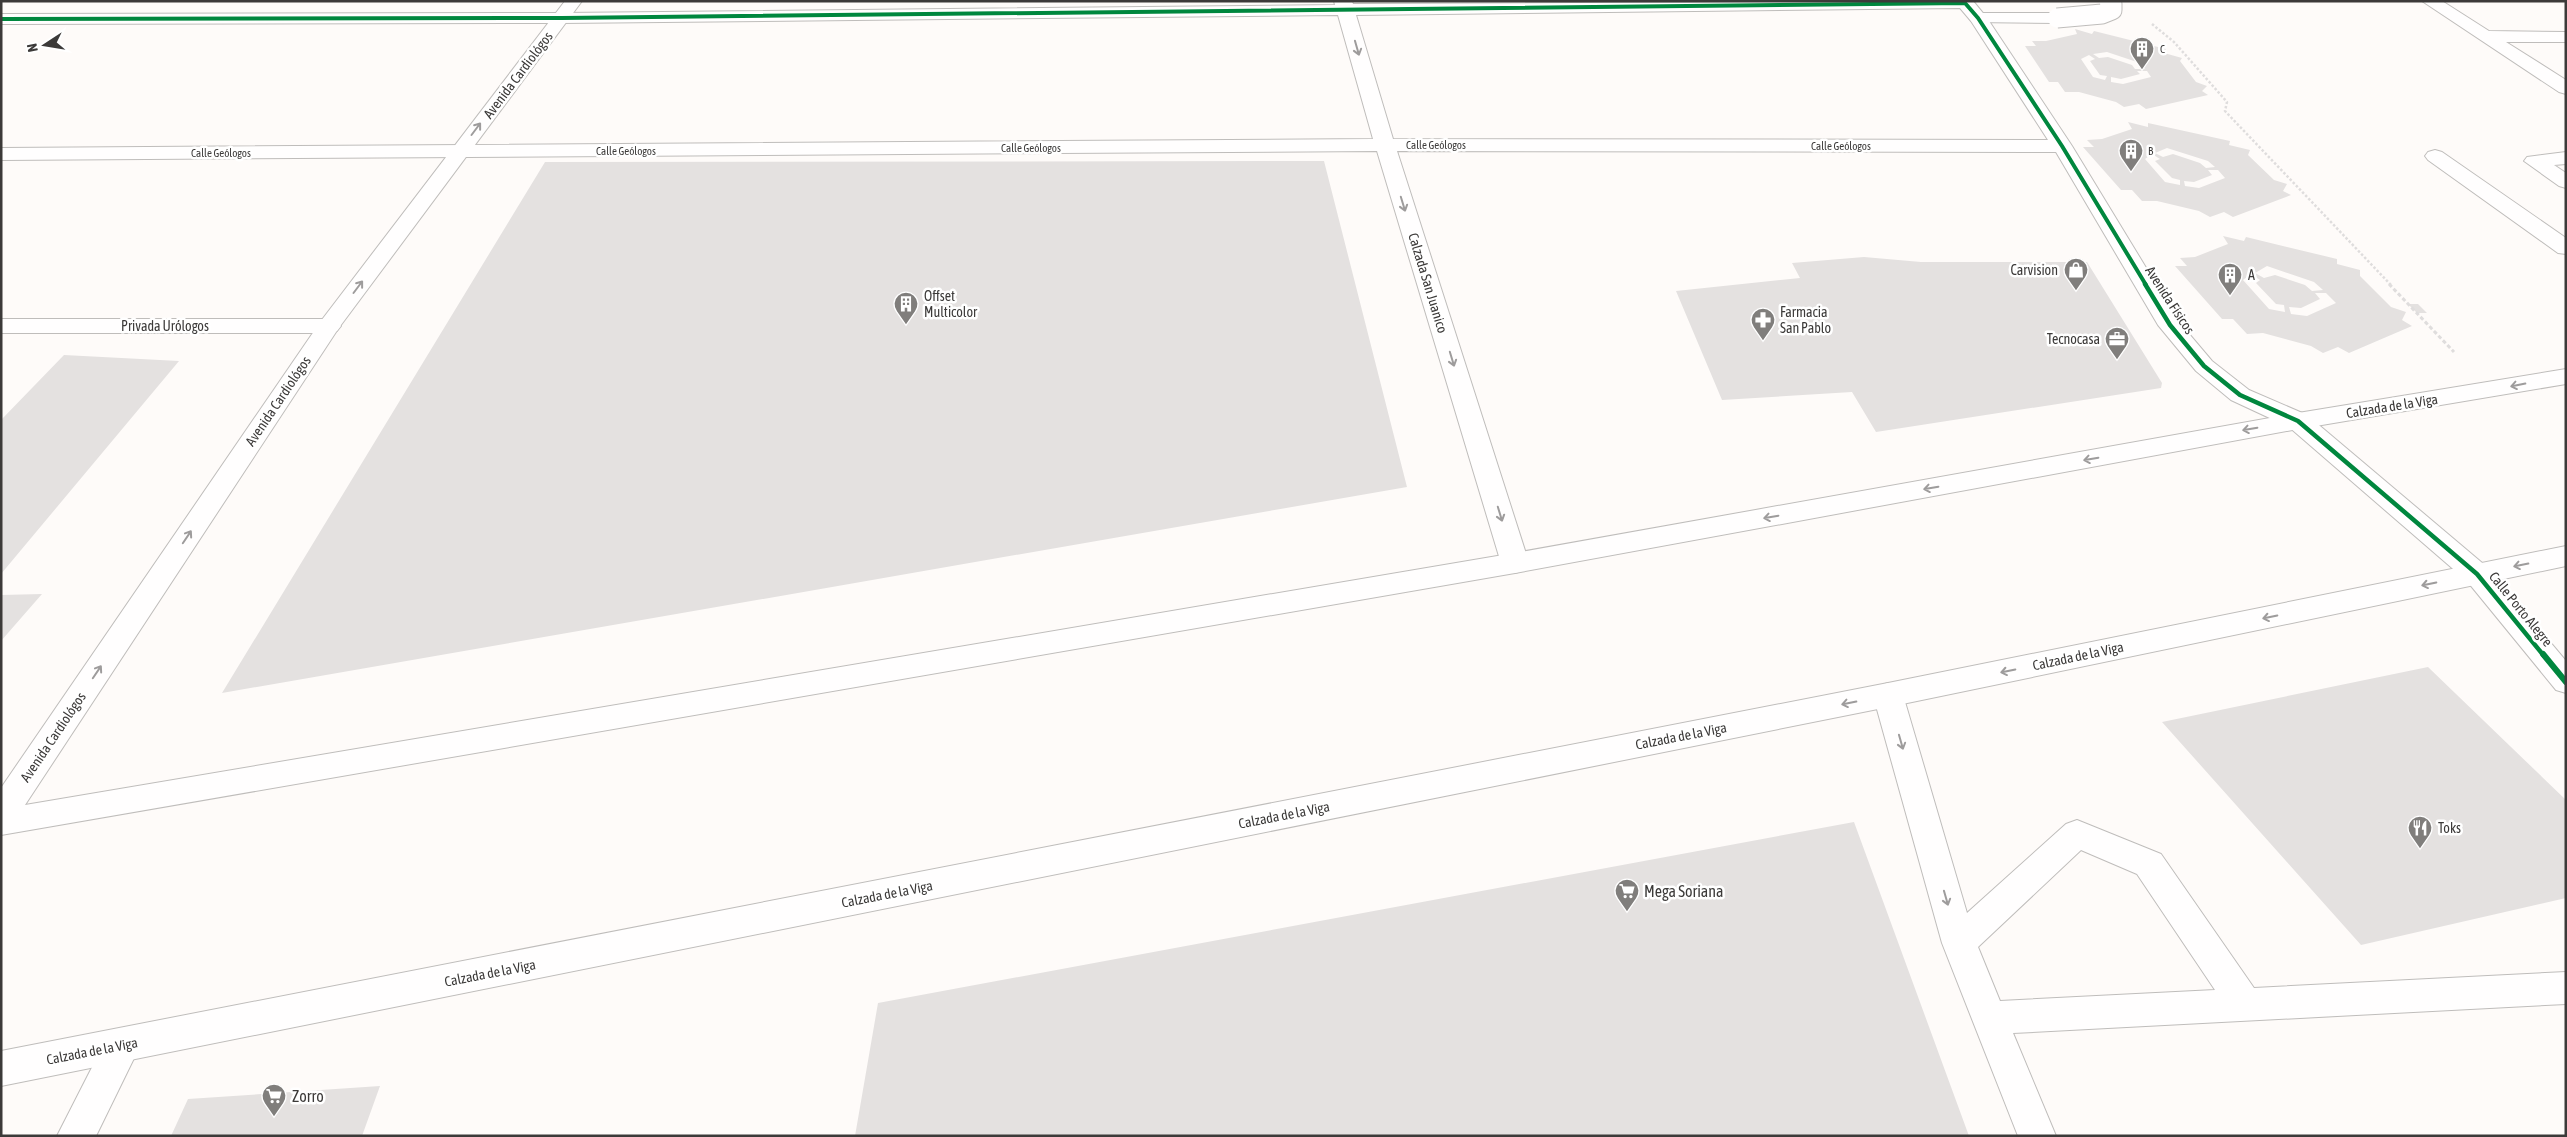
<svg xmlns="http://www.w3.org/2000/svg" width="2567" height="1137" font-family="'Asap Condensed',sans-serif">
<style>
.building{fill:#e4e1e0;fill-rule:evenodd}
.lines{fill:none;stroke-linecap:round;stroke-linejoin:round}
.lane-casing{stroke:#bfbdbb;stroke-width:2}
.street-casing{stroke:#bfbdbb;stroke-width:2}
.primary-casing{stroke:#bfbdbb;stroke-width:2}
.path-far1{stroke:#dfdddd;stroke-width:2.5;stroke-dasharray:2.5 2;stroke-linecap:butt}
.path{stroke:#dfdddd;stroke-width:3;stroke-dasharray:4 2.5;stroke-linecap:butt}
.lane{fill:#fffefe;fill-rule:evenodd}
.street{fill:#fffefe;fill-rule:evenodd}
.primary{fill:#fffefe;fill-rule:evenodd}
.lane-bridge-casing{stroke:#bfbdbb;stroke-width:21;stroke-linecap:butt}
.lane-bridge{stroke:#fffefe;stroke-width:19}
.cycleway-far2-casing{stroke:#fff;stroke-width:6}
.cycleway-far1-casing{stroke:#fff;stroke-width:8}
.cycleway-casing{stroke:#fff;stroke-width:9}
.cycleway-far2{stroke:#00873e;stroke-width:4}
.cycleway-far1{stroke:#00873e;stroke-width:4.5}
.cycleway{stroke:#00873e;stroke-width:6}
.oneway{stroke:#9e9c9c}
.labels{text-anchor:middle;stroke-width:5;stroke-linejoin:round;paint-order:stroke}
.far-poi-label{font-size:11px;fill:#3c3a39;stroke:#fff;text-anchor:start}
.far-street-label{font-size:11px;fill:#3c3a39;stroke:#fff}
.street-label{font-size:14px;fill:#3c3a39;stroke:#fff}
.poi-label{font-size:14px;fill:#3c3a39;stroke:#fff;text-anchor:start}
.near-poi-label{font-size:16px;fill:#3c3a39;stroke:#fff;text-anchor:start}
</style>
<rect width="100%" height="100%" fill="#fefbf9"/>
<path class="building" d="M2075 29 2092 34 2094 31 2166 49 2164 53 2182 58 2180 61 2196 82 2207 86 2202 91 2208 95 2146 109 2139 104 2124 107 2116 102 2079 92H2065L2058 82H2049L2025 46H2036L2032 41H2046L2077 34ZM2107 52 2140 63 2145 69H2135L2132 65 2108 57 2099 58 2093 54ZM2089 55 2095 59 2090 61 2100 75 2107 76 2105 80 2093 77 2081 59ZM2137 71H2147L2151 77 2123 84 2111 82V77L2121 79 2140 74Z
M2128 122 2148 127V123L2230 141 2229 145 2250 150 2248 155 2274 180 2287 184 2283 191 2291 195 2233 217 2224 212 2210 217 2199 211 2157 201H2142L2132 190H2121L2083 147H2094L2087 140 2102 139 2132 129ZM2167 148 2208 161 2215 167 2206 168 2200 163 2173 154 2163 157 2155 153ZM2152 154 2160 159 2155 161 2172 178 2180 180V185L2165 182 2145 159ZM2208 170H2218L2225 178 2199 188 2185 186 2184 181 2194 182 2212 175Z
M1324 161 1407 487 222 693 545 162Z
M2223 236 2244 241 2246 237 2337 259V264L2360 270V276L2391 307 2406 312 2402 320 2412 326 2349 353 2338 347 2323 353 2311 346 2263 333 2247 334 2233 319H2222L2175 266H2187L2180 258 2195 257 2228 244ZM2267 266 2314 282 2323 290 2312 291 2305 285 2275 275 2264 278 2255 273ZM2251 274 2260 280 2256 283 2276 304 2284 305 2285 312 2269 309 2243 280ZM2315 293H2326L2336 303 2307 316 2291 314 2289 307 2301 308 2320 299Z
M1864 257 1921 262H2087L2162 383 2161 388 1876 432 1852 392 1722 400 1676 291 1800 278 1792 263Z
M2408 304H2418L2427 313H2417Z
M64 355 179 361 1 574V420Z
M42 594 1 641V595Z
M2428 667 2566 800V898L2361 945 2162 722Z
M1854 822 1969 1136H855L878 1003Z
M380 1086 362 1136H171L188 1099Z"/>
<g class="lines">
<defs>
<path id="lane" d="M1978 13H2057L2063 14 2066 18 2063 22 2057 23 1972 22 1969 18 1972 14Z
M2435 150 2442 152 2566 238V254L2558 253 2428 160 2425 156 2428 152Z
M1888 683 1899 687 1903 695 1967 913 2066 824 2077 820 2161 854 2254 988 2566 972V1004L2013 1033 2056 1136H2018L1942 943 1873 695 1877 687ZM2081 850 2137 874 2215 990 2000 1001 1978 947Z
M122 1029 135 1034 140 1046 96 1136H57L109 1034Z"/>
<path id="street" d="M1334 1H1352L1353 4 1973 1 1987 18 2072 146 2179 322 2212 361 2249 390 2307 415 2487 567 2566 661V693L2556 690 2467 581 2289 427 2231 400 2196 371 2158 325 2056 152 1397 151 1529 563 1525 570 1515 573 1505 570 1501 563 1377 151 1 160V148L1373 139 1338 15 562 23 1 24V14L562 13 1335 5ZM1960 8 1971 21 2048 140 1393 139 1356 15Z
M2422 1H2442L2489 31 2566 32V42H2506L2566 80V94L2559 92Z
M2566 152V164L2554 165 2566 173V188L2559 186 2524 161 2527 157Z
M1 319H329L337 321 341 326 337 331 329 333H1Z"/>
<path id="primary" d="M565 1H582L338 329 25 805 1515 553 2298 413 2566 369V384L2298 429 1515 573 1 835V788L321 321Z
M2566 546V566L1888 707 1 1086V1051L1888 683Z"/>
</defs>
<use href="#lane" class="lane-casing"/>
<use href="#street" class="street-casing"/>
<use href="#primary" class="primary-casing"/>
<path class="path-far1" d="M2152 24 2174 42 2227 102 2225 111 2391 285"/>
<path class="path" d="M2389 284 2454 352"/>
<use href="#lane" class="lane"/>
<use href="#street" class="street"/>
<use href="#primary" class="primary"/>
<defs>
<path id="lane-bridge" d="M2057 18 2102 14 2112 10V4L2109 1"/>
</defs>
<use href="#lane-bridge" class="lane-bridge-casing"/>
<use href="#lane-bridge" class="lane-bridge"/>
<defs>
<path id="cycleway-far2" d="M1 19 562 18 1965 3 1978 18 2062 146 2146 285"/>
<path id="cycleway-far1" d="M2145 284 2170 325 2204 366 2240 395 2298 421 2477 574 2544 656"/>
<path id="cycleway" d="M2543 654 2566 682"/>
</defs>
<use href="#cycleway-far2" class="cycleway-far2-casing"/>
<use href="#cycleway-far1" class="cycleway-far1-casing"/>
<use href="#cycleway" class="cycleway-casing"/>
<use href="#cycleway-far2" class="cycleway-far2"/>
<use href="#cycleway-far1" class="cycleway-far1"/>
<use href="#cycleway" class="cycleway"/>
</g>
<defs><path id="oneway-shaft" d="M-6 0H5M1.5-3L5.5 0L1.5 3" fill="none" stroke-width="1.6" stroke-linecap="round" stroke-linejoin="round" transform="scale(1.25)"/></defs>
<g class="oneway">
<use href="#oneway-shaft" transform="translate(1357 48) rotate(74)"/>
<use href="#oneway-shaft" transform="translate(476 129) rotate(-53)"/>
<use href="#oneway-shaft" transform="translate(1403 204) rotate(73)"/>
<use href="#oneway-shaft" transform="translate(358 287) rotate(-53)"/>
<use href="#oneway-shaft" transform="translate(1452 359) rotate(73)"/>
<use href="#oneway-shaft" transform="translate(2518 385) rotate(169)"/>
<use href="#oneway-shaft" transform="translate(2250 429) rotate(170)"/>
<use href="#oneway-shaft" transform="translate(2091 459) rotate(170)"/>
<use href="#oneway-shaft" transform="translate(1931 488) rotate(170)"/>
<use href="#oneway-shaft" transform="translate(1500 514) rotate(73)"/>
<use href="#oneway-shaft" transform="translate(1771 517) rotate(170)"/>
<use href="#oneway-shaft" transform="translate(187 537) rotate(-56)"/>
<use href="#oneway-shaft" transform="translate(2521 565) rotate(169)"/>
<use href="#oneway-shaft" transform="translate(2429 584) rotate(168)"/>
<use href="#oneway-shaft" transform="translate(2270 617) rotate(168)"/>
<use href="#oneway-shaft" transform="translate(2008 671) rotate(168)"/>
<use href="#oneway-shaft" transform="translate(97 672) rotate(-56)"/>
<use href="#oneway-shaft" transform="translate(1849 703) rotate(169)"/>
<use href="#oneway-shaft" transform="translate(1901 742) rotate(74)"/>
<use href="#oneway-shaft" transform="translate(1946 898) rotate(74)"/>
</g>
<defs>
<symbol id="building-pin" viewBox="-11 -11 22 30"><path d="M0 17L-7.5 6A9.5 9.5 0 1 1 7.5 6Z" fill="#807e7c" stroke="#fff"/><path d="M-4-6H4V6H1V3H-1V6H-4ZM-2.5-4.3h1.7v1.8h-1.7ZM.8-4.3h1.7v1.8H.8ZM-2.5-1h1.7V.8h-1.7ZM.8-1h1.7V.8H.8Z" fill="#fff"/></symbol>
<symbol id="shop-pin" viewBox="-11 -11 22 30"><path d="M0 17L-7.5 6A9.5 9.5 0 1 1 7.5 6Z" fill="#807e7c" stroke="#fff"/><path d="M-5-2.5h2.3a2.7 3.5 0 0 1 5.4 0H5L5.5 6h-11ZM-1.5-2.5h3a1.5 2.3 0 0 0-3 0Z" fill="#fff"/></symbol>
<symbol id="pharmacy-pin" viewBox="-11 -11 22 30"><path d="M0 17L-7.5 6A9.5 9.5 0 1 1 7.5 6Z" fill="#807e7c" stroke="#fff"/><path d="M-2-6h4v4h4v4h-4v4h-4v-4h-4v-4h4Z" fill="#fff"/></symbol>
<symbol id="office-pin" viewBox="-11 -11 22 30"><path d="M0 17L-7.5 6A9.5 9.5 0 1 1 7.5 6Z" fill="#807e7c" stroke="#fff"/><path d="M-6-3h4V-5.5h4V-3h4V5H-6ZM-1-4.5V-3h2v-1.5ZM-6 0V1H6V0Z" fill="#fff"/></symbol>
<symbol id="restaurant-pin" viewBox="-11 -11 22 30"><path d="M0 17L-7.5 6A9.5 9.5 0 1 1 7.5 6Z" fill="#807e7c" stroke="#fff"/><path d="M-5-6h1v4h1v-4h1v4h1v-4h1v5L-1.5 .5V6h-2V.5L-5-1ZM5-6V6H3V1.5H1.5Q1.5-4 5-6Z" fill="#fff"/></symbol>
<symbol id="supermarket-pin" viewBox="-11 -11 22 30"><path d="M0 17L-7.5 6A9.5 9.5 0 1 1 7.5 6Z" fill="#807e7c" stroke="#fff"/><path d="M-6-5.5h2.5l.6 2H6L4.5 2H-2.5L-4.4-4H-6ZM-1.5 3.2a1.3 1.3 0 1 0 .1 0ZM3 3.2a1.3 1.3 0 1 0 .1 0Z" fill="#fff"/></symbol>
</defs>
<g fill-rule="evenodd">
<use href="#building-pin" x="2128" y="35" width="28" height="38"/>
<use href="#building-pin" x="2117" y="137" width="28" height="38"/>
<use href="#shop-pin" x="2062" y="256" width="28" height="38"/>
<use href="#building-pin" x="2216" y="261" width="28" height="38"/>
<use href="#building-pin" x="892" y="290" width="28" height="38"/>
<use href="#pharmacy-pin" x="1749" y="306" width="28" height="38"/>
<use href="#office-pin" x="2103" y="325" width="28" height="38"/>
<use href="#restaurant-pin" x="2406" y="814" width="28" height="38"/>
<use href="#supermarket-pin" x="1613" y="877" width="28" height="38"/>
<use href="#supermarket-pin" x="260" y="1082" width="28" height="38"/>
</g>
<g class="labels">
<g class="far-poi-label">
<text x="2160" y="53">C</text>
<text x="2148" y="155">B</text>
</g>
<g class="far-street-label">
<text x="1436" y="149">Calle Geólogos</text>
<text x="1841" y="150">Calle Geólogos</text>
<text x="1031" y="152">Calle Geólogos</text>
<text x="626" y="155">Calle Geólogos</text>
<text x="221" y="157">Calle Geólogos</text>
</g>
<g class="street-label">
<text transform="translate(518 75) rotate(-53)" y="5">Avenida Cardiológos</text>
<text transform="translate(1428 283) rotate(73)" y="5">Calzada San Juanico</text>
<text transform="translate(2170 300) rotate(57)" y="5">Avenida Físicos</text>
<text x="165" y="331">Privada Urólogos</text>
<text transform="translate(278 401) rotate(-56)" y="5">Avenida Cardiológos</text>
<text transform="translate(2392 406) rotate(-9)" y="5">Calzada de la Viga</text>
<text transform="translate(2521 609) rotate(51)" y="5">Calle Porto Alegre</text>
<text transform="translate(2078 656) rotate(-12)" y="5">Calzada de la Viga</text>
<text transform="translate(1681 736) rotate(-11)" y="5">Calzada de la Viga</text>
<text transform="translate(53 737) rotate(-56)" y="5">Avenida Cardiológos</text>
<text transform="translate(1284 815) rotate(-11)" y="5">Calzada de la Viga</text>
<text transform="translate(887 894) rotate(-11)" y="5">Calzada de la Viga</text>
<text transform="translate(490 973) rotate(-11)" y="5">Calzada de la Viga</text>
<text transform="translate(92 1051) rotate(-11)" y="5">Calzada de la Viga</text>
</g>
<g class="poi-label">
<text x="2058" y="275" text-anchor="end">Carvision</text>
<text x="2248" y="280">A</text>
<text x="924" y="301">Offset<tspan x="924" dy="16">Multicolor</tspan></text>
<text x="1780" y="317">Farmacia<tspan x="1780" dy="16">San Pablo</tspan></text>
<text x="2100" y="344" text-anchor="end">Tecnocasa</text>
<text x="2438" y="833">Toks</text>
</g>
<g class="near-poi-label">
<text x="1644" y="897">Mega Soriana</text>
<text x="292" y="1102">Zorro</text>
</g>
</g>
<rect width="2567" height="1137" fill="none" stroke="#3c3a39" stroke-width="5"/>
<g transform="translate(45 45) rotate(258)" stroke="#ffffff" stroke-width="4" paint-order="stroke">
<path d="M0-4L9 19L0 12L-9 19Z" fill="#3c3a39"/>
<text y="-8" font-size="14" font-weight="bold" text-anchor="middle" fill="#3c3a39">N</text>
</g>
</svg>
